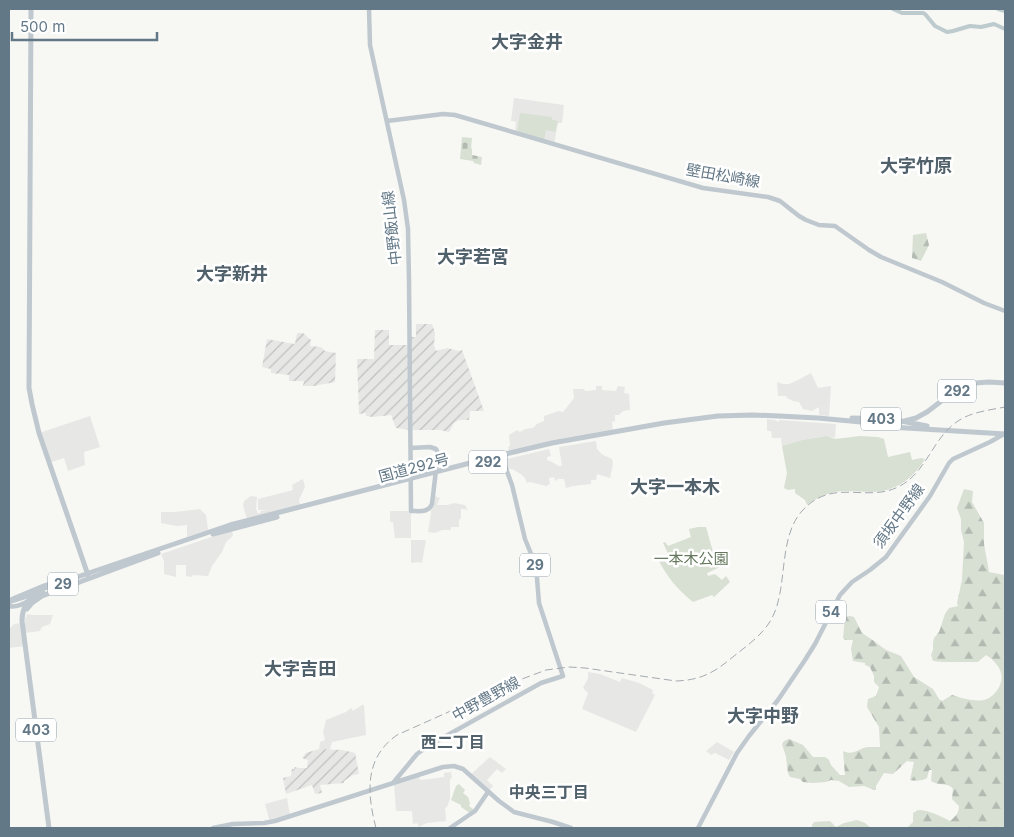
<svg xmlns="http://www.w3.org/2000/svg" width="1014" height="837" font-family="Inter,'Noto Sans JP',sans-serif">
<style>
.built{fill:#e7e8e6}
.industrial{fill:url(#industrial-furrows)}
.forest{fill:url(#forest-firs)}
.cemetery{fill:url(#cemetery-stones)}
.green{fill:#d8dfd3}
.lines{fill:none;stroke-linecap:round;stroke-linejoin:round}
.river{stroke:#bdcace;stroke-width:4}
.major{stroke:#bfc8ce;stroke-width:4.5}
.highway{stroke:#bfc8ce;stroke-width:5}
.rail{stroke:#a4abb1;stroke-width:1;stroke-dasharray:8 4;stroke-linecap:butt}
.labels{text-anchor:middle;stroke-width:5;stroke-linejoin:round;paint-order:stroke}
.shield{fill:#fff;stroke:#92a0ab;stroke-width:1}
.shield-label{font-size:14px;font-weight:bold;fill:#637887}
.street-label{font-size:15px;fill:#637887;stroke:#fff}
.park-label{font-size:15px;fill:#65785e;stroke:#fff}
.neighbourhood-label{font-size:16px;font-weight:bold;fill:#51616b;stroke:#fff}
.quarter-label{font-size:18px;font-weight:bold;fill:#51616b;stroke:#fff}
</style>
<defs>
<pattern id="industrial-furrows" width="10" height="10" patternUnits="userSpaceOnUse" patternTransform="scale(1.25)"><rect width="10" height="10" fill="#e7e8e6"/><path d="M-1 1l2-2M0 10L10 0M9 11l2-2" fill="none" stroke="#bfc1c0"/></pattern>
<pattern id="forest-firs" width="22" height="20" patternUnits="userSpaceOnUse" patternTransform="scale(1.25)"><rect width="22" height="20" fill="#d8dfd3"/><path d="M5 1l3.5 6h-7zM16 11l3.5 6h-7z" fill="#b3bab1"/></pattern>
<pattern id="cemetery-stones" width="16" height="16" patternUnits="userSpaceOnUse" patternTransform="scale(1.25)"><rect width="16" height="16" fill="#d8dfd3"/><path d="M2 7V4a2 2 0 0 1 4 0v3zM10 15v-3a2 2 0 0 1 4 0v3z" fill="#b3bab1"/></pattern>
</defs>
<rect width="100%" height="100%" fill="#f7f7f3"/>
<path class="built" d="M514 98 564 105 562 123H558L554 145 515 133 516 122 511 121Z
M811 373 818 388 831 386 829 416 819 415V407L812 411 803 409 799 402 793 401 787 398 786 396H778L777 382 783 384H789L796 381Z
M596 386H602V390L616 391 618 386 625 387 624 393 629 394 630 410 623 411 619 415H615V421L612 422 613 431 509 452 508 447 510 446 509 435 517 430 520 432 525 429 533 428 537 424 544 421V416L556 412 558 411 563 412 574 398 573 389H584L585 391 596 390Z
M90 416 100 447 84 452 85 465 68 471 64 458 49 463 39 433Z
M767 419 774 420 779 422V420L836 424 835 438 827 436 802 440 782 446 781 438H772L771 431H767Z
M596 441 597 449 603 455 612 459 613 464 610 478 597 474 596 480H591V484L573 486 566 488 564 479H558L555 481 554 477 549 478 550 484 546 486 530 482 527 483 525 478 522 475 514 470 506 468 503 460 549 449 551 456 547 457V460L554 463 558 466H562L559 447Z
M303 479 305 487 299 500 300 505 247 519 243 505 244 501 251 496 257 497 256 510H257V513H260L261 511 268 510H258V499L293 490 292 485Z
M433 495 440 498 437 505H447L454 503 465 505 468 511 465 509H461V518L459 520V527H451V530H442L435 533 428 532 431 513 430 509Z
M200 509 206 515 208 530 187 537V525L176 526 161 523V512H175Z
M390 511H411V538H395L393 522H390Z
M232 530 233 536 226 542 222 552 212 566 208 576 193 575 191 577 186 576V565H176V577L164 574V561L161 554Z
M411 540H426L422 563 419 562 411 563Z
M27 614 32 615H53L50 624 42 627 40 631 25 633V619Z
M22 623 25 646 9 648V629L14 624Z
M588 672 600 674 620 682 622 678 639 683 653 690 652 693 655 695 654 697 636 732 582 709 588 693 583 688 588 678Z
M362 705H364L366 735 332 742 330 750 319 749 320 742 325 740 323 732 326 720 346 712 351 708 353 711Z
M717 742 734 752 729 760 715 753 711 755 706 751Z
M490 757 506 769 502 773 497 769 487 780 493 786 488 792 470 775Z
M451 772 452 778 450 779V799L447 807 445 808 446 821 427 823 419 827 417 823 413 824 412 811H396L394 783 419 775 420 780 430 779 444 777V773Z
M287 798 290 815 270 822 265 804Z"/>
<path class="industrial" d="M416 324H432L435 333 434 345 436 351 447 348 459 351 462 350 484 411H470L469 420H459L454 423 449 432 440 430H410L396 428 391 415 373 417 366 416V413L359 414 357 359H374L375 330H389V345H409L410 337H416Z
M297 333H303L311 340 310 346 321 347 325 351 336 353 335 382 314 386H303L304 381H289V375L271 373V369L262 367 267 339 295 344Z
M319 749 342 750 355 753 359 774 353 775 344 781V783L320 785 322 793 315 794 312 785 286 794 283 778 291 776 292 769H294L295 767 299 768H307L308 760 302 758 306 753Z"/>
<path class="forest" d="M926 233 929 245 921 261 912 258 913 235Z
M964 489 973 491 972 502 984 523V544L989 572 1004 575 1005 573V828H907L913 822V813L918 810C929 810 940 816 950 821 955 817 959 813 959 806L952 799 953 789C948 782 938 786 931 781L932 770H929L927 778C922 781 915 781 910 780L914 762 907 761 893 774 884 773 876 786V790H874L864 786 849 787 839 781 831 780 826 782 813 783 803 782 800 779 790 777 788 773 786 757 782 744 784 741 789 739 803 745 813 757H825L829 760 831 765 840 775H845L843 751C853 756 858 749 867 747 871 747 876 747 880 747L879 727 867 707 868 699 876 696 879 687 874 682V676L870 667 865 665V663L853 661 851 649 853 640H845L843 638 845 617 850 616 854 617 862 633 874 641 886 650 901 656 914 677 933 689 939 699 942 701 952 695C961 698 977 703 987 699 996 695 1004 683 1001 673 1000 667 992 658 986 655L978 662H943L933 661 931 655 933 650V643L934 638 939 632 945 614 949 608 958 606 957 603 962 580 964 542 961 530V519L957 508Z
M857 820 865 823 871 828H812V825L814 822 830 821 836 827 844 823Z"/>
<path class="cemetery" d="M462 137 472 138 471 148 472 149V155L482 157 481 165 474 163 473 161 460 159Z"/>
<path class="green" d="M520 113 552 117V120L558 121 555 132 546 130 544 140 517 132Z
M827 436 835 439 860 436 878 437 884 439 888 457 910 452 912 460 921 458 925 459C913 479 895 492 871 492 859 492 847 490 835 492 825 494 815 499 807 505L805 500 795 493V489L788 490 784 488 787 473 782 446 802 440Z
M698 527H706L715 559 720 567 707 573 708 576 715 574 722 580 726 576 730 582 714 597 712 595 693 602C677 589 667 577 658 559L663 558 667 564 671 560 663 543 665 542 668 546 691 537 689 529Z
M459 784 465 790 463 793 468 797 470 803 469 806 474 810 470 813 461 807V805L451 800 456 786Z"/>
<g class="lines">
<path class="river" d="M893 9 902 13H923L925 14 935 26 947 32 953 31 970 26 981 27 994 24 1005 29
M998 9 1005 11"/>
<path class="major" d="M369 9 370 45 404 200 408 229 409 281 411 511C420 511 428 513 432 504L438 453 436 449 430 447 411 448
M387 121 443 114 455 115 703 188 768 197 780 201 799 216 806 220 819 225 835 226 869 250 881 257 942 282 984 303 1005 311
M12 599 43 586 61 581
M9 602 34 594
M9 606C20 609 33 597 44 593
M393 783 417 754 428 746 541 683 563 676 539 603 536 566 525 539 512 485 501 455
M213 828 233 824 264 823 275 821 443 767 454 766 463 769 499 801 514 812 553 822 571 828
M450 828 475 811 488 792
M698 828 737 753 749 736 778 700 805 660 815 644 840 595 852 582 870 570 886 557 930 496 949 463 953 459 990 442 1004 434"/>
<path class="highway" d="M31 9 29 388 32 404 39 433 88 575
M852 418 891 419 927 426
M890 427 1005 434
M213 534 277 517
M27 609 32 603 42 596 158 553
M49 828 22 621C22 607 30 596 42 589L230 525 501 455 552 443 664 423 718 416 752 415 779 416 818 418 872 423 893 424 916 418 927 412 948 396 967 386 975 383 989 382 1005 383"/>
<path class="rail" d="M376 828C367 794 364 758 397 735L522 679 546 670 569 667 585 668 676 681C702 680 715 672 734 656 748 645 765 633 773 616 788 585 778 538 802 511 833 477 865 503 898 487 927 473 932 438 958 421 971 412 990 410 1005 407"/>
</g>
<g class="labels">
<g class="shield">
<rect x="938" y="379.5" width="38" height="23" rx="4"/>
<rect x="861" y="407.5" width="40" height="23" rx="4"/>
<rect x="469" y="450.5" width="38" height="23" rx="4"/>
<rect x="520" y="553.5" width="30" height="23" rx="4"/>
<rect x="48" y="572.5" width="30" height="23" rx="4"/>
<rect x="816" y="600.5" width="30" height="23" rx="4"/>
<rect x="16" y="718.5" width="40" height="23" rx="4"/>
</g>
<g class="shield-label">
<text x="957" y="396">292</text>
<text x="881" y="424">403</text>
<text x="488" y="467">292</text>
<text x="535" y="570">29</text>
<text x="63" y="589">29</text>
<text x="831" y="617">54</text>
<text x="36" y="735">403</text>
</g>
<g class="street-label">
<text transform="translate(723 176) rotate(10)" y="5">壁田松崎線</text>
<text transform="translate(392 228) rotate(-96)" y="5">中野飯山線</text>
<text transform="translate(414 468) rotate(-15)" y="5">国道292号</text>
<text transform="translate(899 516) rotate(-54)" y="5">須坂中野線</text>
<text transform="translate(486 699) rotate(-29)" y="5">中野豊野線</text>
</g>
<g class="park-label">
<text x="691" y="564">一本木公園</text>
</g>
<g class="neighbourhood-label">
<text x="453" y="748">西二丁目</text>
<text x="549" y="798">中央三丁目</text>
</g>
<g class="quarter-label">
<text x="527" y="48">大字金井</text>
<text x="916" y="172">大字竹原</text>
<text x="473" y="263">大字若宮</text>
<text x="232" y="280">大字新井</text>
<text x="675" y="493">大字一本木</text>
<text x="300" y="675">大字吉田</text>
<text x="763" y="722">大字中野</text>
</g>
</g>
<rect width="1014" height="837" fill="none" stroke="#637887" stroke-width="20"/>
<path d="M12 32v8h145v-8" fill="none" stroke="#637887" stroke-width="2.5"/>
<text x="20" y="32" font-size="15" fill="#637887" stroke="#ffffff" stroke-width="4" paint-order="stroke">500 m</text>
</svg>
